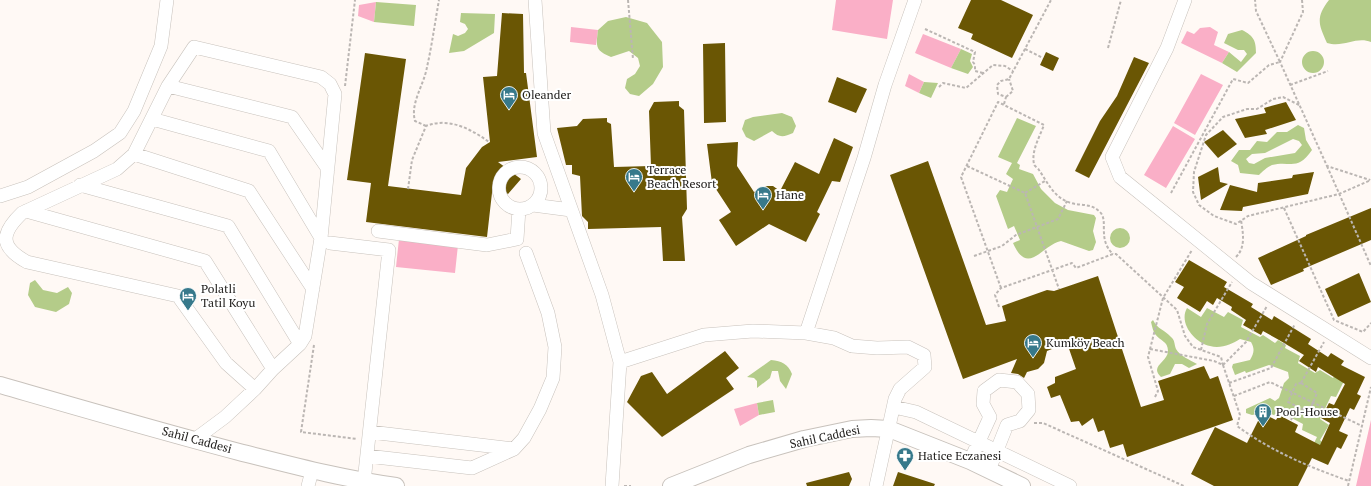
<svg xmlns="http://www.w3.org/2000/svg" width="1371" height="486" font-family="'PT Serif',serif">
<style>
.green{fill:#faafc7}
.water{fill:#b4cc89;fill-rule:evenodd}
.building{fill:#6a5604}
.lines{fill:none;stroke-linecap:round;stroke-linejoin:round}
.minor-casing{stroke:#c8c2bc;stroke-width:14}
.major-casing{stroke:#c8c2bc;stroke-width:18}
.path{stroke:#bbb6b3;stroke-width:2;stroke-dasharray:3 2;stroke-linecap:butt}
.minor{stroke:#fff;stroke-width:13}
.major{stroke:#fff;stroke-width:16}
.labels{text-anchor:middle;stroke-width:4;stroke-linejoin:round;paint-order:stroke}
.poi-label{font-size:12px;fill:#22201e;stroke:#fff;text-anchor:start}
.street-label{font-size:12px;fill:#22201e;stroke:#fff}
</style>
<rect width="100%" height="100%" fill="#fff9f5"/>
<path class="green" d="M836 0H893L887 39 832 30Z
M376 2 374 22 358 16 359 5Z
M571 27 598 30 596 45 570 42Z
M1210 27 1218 32 1214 45 1229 52 1222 63 1181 43 1187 31 1194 34 1200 28Z
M923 34 961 49 951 68 915 53Z
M909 74 924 82 919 93 905 86Z
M1201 74 1223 85 1195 135 1174 123Z
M1173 126 1195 139 1166 188 1144 175Z
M399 239 458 245 455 273 396 267Z
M757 403 759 415 740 426 734 409Z
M1371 420V486H1356Z"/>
<path class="water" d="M1329 0H1371V42C1356 36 1344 48 1327 43 1319 25 1315 18 1329 0Z
M376 2 416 5 414 26 374 22Z
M461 13 495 14 494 33 464 51 449 53 453 34 458 36 465 33 468 29 465 24 460 22Z
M626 17 647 23 662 42 663 67 653 84 639 96 630 94 625 88 627 79 635 74 640 66 638 58 629 51 611 57C595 50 596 47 598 30L608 21Z
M1242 30C1254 36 1256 41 1256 53L1237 72 1222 63 1229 52 1241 62 1247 54 1244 50H1238L1224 43 1228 34Z
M961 49 972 54 970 61 973 67 968 74 951 68Z
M1302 62a11 11 0 1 1 22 0a11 11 0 1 1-22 0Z
M924 82 938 83 931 98 919 93Z
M782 113 792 117 796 126 793 133C784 137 779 138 772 131L754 141 746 137 742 129 745 120 753 117Z
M1017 118 1036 126 1017 163 1020 165 1019 169 1033 174 1041 189 1055 203 1068 210 1094 215 1096 218 1093 231 1096 242 1093 250 1089 251 1061 241C1042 245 1028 277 1013 243L1020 240 1014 226 1008 229 996 196 1000 190 1007 192 1013 179 1006 174 1012 163 998 157Z
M1298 125 1304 128 1306 140 1312 150C1297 172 1290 160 1272 165 1267 167 1262 172 1259 175L1240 173 1238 165 1231 161 1239 150H1250L1257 141 1267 142 1277 132H1287ZM1293 139 1299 141 1302 145 1295 153 1265 158 1254 164 1249 163 1246 159 1252 154 1265 153Z
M1110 238a10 10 0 1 1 20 0a10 10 0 1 1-20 0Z
M35 280 43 290 57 293 68 287 72 293 69 304 56 312 35 307 28 295 30 283Z
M1187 308 1201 317 1207 308 1224 317 1228 312 1243 320 1241 327 1260 337 1263 335 1275 343 1278 340 1286 345 1285 348 1300 356 1298 363 1315 373 1320 370 1333 378 1337 372 1345 379 1336 397 1331 396 1320 419 1329 425 1320 440 1322 442 1320 447 1314 443 1317 437 1302 430 1303 424 1278 411 1276 416 1259 409 1257 414 1252 415 1246 413V409L1270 398 1275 401 1279 398 1284 383 1289 378 1288 372 1269 365 1246 373 1245 371 1235 375 1232 367 1233 364 1250 360C1254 353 1255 349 1251 342L1240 339C1232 344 1221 349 1210 346 1196 343 1178 324 1187 308Z
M1153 320C1158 330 1164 329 1171 337 1175 340 1174 344 1176 349 1180 356 1190 360 1197 364L1189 368 1182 364H1175L1170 374 1161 377C1149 366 1168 362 1168 351 1168 341 1160 341 1155 334 1153 331 1152 326 1151 322Z
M771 360C782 361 788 364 792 374L786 389 780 381 778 371H772L770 378 757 388V381L754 378 747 377Z
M773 400 775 412 759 415 757 403Z"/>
<path class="building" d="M971 0H1001L1033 15 1012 58 971 39 973 34 958 28Z
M502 13 523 14 524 73H526L537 157 498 162 521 179 508 194 493 184 487 237 366 222 371 183 347 180 365 53 406 59 388 186 461 195 466 168 482 147 490 142 483 77 497 76Z
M725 43 726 122 704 123 703 44Z
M1046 52 1059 58 1053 71 1040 65Z
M1134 57 1149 63 1089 178 1075 171 1100 121 1117 96Z
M837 77 867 89 856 113 828 102Z
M679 101V106L684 110 687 209 682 217 685 261H663L661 227 588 229V222L582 216 580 176 572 174V165H566L557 128 577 126 583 119 607 118V122L611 124 614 167 651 166 649 111 654 102Z
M1286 102 1296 120 1265 130 1267 134 1245 138 1235 119 1266 113 1264 108Z
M1223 130 1237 144 1218 158 1204 142Z
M834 138 853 147 840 182 832 181 817 212 820 214 806 242 769 224 736 246 719 220 731 212 712 183 707 144 738 142 737 166 754 192 767 186H773L780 191 795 162 819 174Z
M928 161 986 325 1006 321 1002 306 1047 290 1054 291 1098 276 1141 407 1164 400 1158 381 1204 366 1210 379 1218 376 1233 420 1127 457 1123 444 1110 448 1104 430 1098 432 1093 418 1082 426 1079 421 1071 422 1060 395 1051 398 1047 387 1055 383V377L1076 369 1067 343 1047 351 1044 363 1038 369 1027 372 1024 378 1018 374 1011 373 1017 359 963 379 890 175Z
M1218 167 1220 182 1228 184 1201 200 1198 177Z
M1314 172 1308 194 1243 207 1242 211 1220 210 1230 185 1257 192 1258 183 1292 178 1293 175Z
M1371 208V240L1303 269 1304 271 1271 285 1258 258 1306 236V235Z
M1189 260 1227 282 1224 287 1253 304 1251 307 1272 320 1274 316 1287 324 1311 339 1308 344 1328 357 1331 353 1344 361 1341 365 1365 377 1357 394 1361 396 1354 410 1350 408 1339 431 1348 435 1341 449 1337 447 1328 465 1312 458 1298 486H1214L1191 474 1215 427 1247 443 1262 413 1276 420 1279 415 1298 425 1295 432 1320 445 1330 423 1321 418 1329 403 1334 405 1345 384 1318 367 1316 372 1299 361 1304 355 1279 340 1263 331 1261 335 1243 325 1246 320 1231 310 1232 307 1217 298 1213 305 1207 301 1200 312 1177 298 1184 287 1175 282Z
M1359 273 1371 302 1338 317 1325 289Z
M725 351 739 368 726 378 734 389 662 437 627 402 641 376 652 372 667 394Z
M849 472 852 479 849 486H807L806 483Z
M898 472 935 484 934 486H893Z"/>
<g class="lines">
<defs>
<path id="minor" d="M535 0 544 133 602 295 620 362 612 486
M1185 0 1167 48 1112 157 1120 177 1251 283 1371 358
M168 86 292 117 328 169
M152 119 269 151 321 238
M134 154 249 191 313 289
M499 188a21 21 0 1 1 42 0a21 21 0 1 1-42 0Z
M80 185 228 226 300 344
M0 196 28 187 94 151 120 133 134 111 161 46 167 0
M533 205 571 210
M26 211 205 261 273 369
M378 231 487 245 517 239 519 209
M330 243 389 250 364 482
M806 333 864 158 885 85 915 0
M620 362 704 335 753 331 806 333 834 338 852 346 877 348 908 347 924 355 925 367 900 389 895 399 876 486
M894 407 916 412 1070 486
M370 432 514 449
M194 440 225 417 255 389 273 369 300 344 305 336 321 238 335 94 330 84 321 77 194 47 168 86 134 154 117 169 22 213C0 234 0 247 27 262L178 296 226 363 255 389
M367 456 472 468 514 449 524 438 540 409 553 378 555 347 548 313 526 253
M970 461 990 417 983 404 984 391 999 380 1017 382 1028 394 1029 410 1020 421 1007 425 989 470
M308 486 312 471"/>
<path id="major" d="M0 385C80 408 159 431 239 452 291 465 343 479 396 486
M671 486 749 455 804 439 852 429 871 428 889 429 970 461 1022 486"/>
</defs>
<use href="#minor" class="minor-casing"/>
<use href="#major" class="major-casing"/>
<path class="path" d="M628 0 633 59
M1302 0 1303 12 1280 62 1327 166 1370 180
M925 29 975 52 973 62 975 65V71L983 73
M1108 48 1121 0
M1025 49 1043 58
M1290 85 1328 71
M345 86 355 0
M939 87 943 83 966 88 993 65 1005 66 1013 71
M1006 97 1013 91 1009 79
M1004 104 1006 97 998 94 997 85 1001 81 1009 79 1051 0
M1299 105 1283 97 1273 99 1257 109H1247L1223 117 1206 135 1194 172 1193 192 1199 205 1214 216 1236 224 1248 216 1339 194 1371 180
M426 126 415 121C410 103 424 85 427 67 432 45 435 22 439 0
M967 166 1025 193 1059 289
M1327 166 1371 266
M408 189 412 160 426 126C449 117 471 129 489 142
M1025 193 1045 181
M1171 193 1233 79 1248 83 1269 65 1280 62 1256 11 1255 0
M1284 208 1334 320 1363 332 1371 323
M974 256 1002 246 1016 235 1058 219 1067 201
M1236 257C1246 247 1243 233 1241 220
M1001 288 961 177 998 102 1044 125C1040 136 1031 151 1034 164 1034 166 1038 168 1039 170 1048 183 1054 198 1071 203 1081 206 1091 203 1100 212 1109 221 1097 239 1113 254
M999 307 995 295 1001 288 1072 263 1076 268 1113 254H1116L1177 310 1185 336 1193 347 1221 357 1223 365
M314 345 301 432 357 439
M1150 349 1214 361 1223 365 1240 415 1237 426C1271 451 1309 467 1349 481
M1201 350 1207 324 1232 282
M1223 365 1246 342 1267 306
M1229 383 1271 368 1295 324
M1301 383 1317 393 1309 412 1288 402 1296 384Z
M1301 383 1324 342
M1234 396 1270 382 1362 426
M1155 397 1158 391 1148 357 1163 298 1192 250
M1291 420 1297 407
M1034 423H1043L1184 486
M624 486H631
M1348 486 1371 387"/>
<use href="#minor" class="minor"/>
<use href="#major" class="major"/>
</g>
<defs>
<symbol id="hotel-pin" viewBox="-11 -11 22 30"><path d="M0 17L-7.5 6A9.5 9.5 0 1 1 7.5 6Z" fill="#37798b" stroke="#fff"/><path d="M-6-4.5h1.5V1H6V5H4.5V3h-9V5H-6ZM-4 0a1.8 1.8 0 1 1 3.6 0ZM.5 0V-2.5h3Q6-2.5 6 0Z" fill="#fff"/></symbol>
<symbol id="building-pin" viewBox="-11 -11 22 30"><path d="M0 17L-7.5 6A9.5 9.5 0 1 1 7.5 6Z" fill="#37798b" stroke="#fff"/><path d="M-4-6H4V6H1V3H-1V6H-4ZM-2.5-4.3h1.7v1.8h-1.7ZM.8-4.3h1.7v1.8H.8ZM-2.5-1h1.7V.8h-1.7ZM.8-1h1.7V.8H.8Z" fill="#fff"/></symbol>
<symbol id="pharmacy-pin" viewBox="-11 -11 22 30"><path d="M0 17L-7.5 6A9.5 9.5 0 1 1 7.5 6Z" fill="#37798b" stroke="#fff"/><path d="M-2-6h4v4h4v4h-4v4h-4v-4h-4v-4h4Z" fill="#fff"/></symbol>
</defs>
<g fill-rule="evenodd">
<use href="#hotel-pin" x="499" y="85" width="20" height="27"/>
<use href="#hotel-pin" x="624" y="167" width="20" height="27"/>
<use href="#hotel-pin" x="753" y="185" width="20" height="27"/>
<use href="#hotel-pin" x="178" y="286" width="20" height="27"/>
<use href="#hotel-pin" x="1023" y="333" width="20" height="27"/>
<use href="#building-pin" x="1253" y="402" width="20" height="27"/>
<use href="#pharmacy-pin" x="895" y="446" width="20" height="27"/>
</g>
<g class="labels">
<g class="poi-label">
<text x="522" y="99">Oleander</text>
<text x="647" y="174">Terrace<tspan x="647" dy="14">Beach Resort</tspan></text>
<text x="776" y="199">Hane</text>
<text x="201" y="293">Polatli<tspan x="201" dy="14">Tatil Koyu</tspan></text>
<text x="1046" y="347">Kumköy Beach</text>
<text x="1276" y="416">Pool-House</text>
<text x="918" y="460">Hatice Eczanesi</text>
</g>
<g class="street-label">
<text transform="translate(825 437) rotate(-12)" y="4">Sahil Caddesi</text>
<text transform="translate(197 440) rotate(15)" y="4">Sahil Caddesi</text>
</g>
</g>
</svg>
